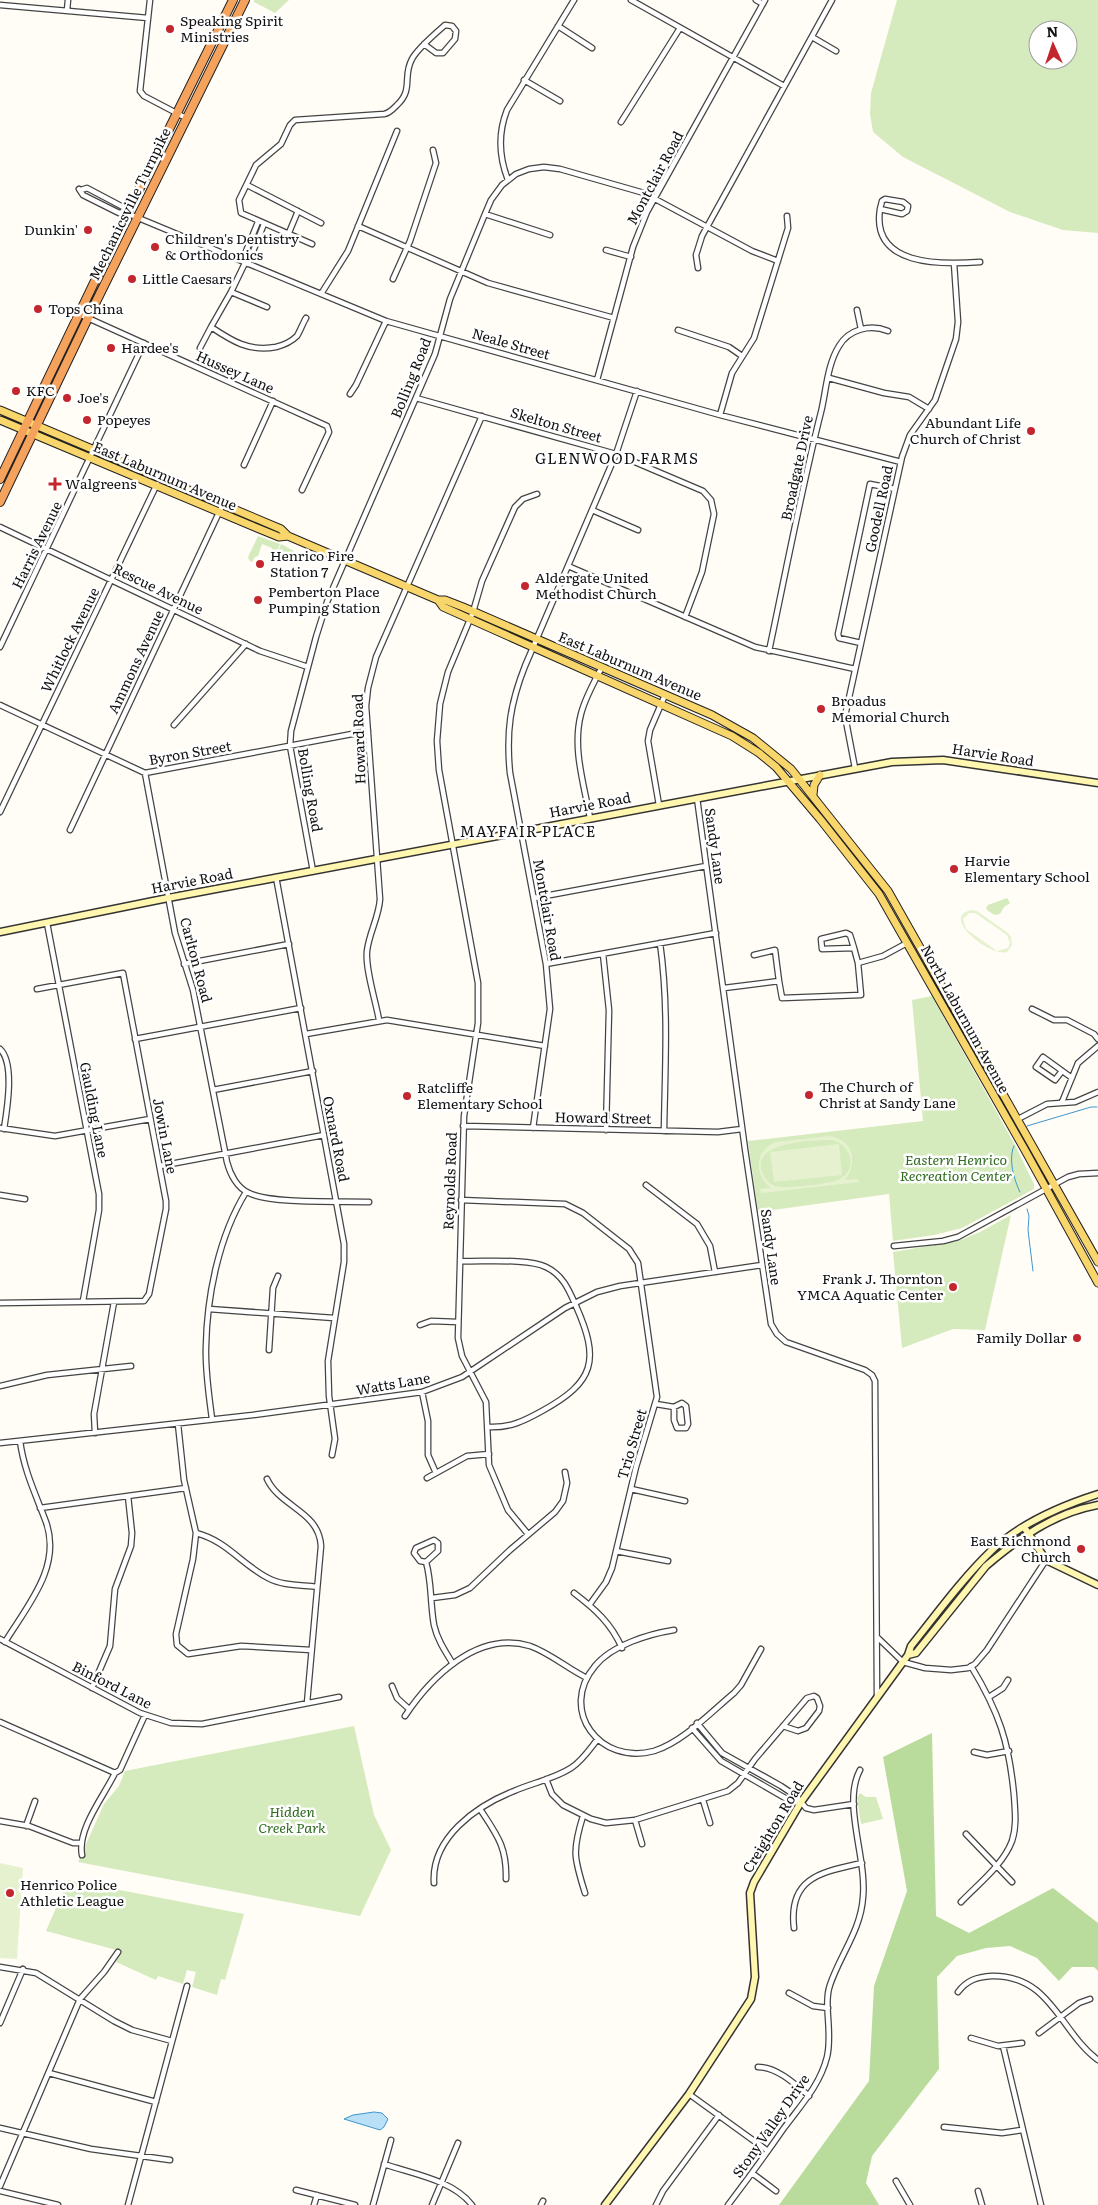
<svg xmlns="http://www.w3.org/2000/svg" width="1098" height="2205" font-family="Literata,serif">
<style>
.green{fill:#d5ebbd;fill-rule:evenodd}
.forest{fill:#b9dc9c}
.pitch{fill:#e6f2cf;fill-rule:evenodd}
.water{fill:#b9e0f7;stroke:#3f96cf}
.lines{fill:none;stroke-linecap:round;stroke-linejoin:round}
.stream{stroke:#3f96cf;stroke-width:1}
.street-casing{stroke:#444;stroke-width:7}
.secondary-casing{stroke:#333;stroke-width:9}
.primary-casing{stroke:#222;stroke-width:9}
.highway-casing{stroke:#222;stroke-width:10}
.street{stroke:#fff;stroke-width:4.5}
.secondary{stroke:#fff6b0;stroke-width:6}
.primary{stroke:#f9d66b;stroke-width:7}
.highway{stroke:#f5a25d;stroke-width:8}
.poi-dot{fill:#c4262e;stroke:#fff;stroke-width:2}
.labels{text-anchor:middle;stroke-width:5;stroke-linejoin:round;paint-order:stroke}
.poi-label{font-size:14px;fill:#111;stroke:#fff;text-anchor:start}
.street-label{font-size:14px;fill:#111;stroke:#fff}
.park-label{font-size:14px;font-style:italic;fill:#2f6b1f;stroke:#fff}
.neighbourhood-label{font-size:15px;letter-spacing:1px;fill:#111;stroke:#fff}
</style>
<rect width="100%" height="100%" fill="#fffdf5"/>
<path class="green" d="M254 0H289L275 13 254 2Z
M897 0H1098V233L1063 230 1010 212 903 157 873 132 870 114 871 93ZM1038 30H1068V60H1038Z
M258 536 280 544 274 559 272 558 273 555 270 554 272 548 262 544 258 556 255 557 252 562 249 560 248 557Z
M281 544 294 551 290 563H287V558L277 554Z
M1007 898 1010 903 1004 907 1000 914 995 915 988 911 986 908 988 905Z
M932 996 1016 1147 1034 1184V1189L962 1228 934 1235 893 1241 889 1194 758 1212 748 1141 923 1121 912 1000Z
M1011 1215 985 1330 953 1329 902 1348 893 1252 958 1241 980 1232Z
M354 1726 374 1815 391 1850 360 1916 78 1862 104 1804 119 1786 125 1771Z
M860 1793 866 1797H876L883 1819 861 1824 857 1797Z
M68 1880 244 1914 225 1980 221 1979 217 1995 192 1987 196 1972 187 1970 183 1984 158 1976 156 1980 116 1962 120 1951 46 1931Z"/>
<path class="forest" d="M932 1733 936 1916 969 1933 1053 1888 1098 1923V1971L1094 1967H1072L1059 1981 1037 1958 1010 1946 986 1948 957 1956 937 1977 939 2069 872 2156 866 2183 879 2205H779L869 2081 874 1986 907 1891 883 1757Z"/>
<path class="pitch" d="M972 910 977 911 1008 933 1011 937 1012 945 1007 952C991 958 938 916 972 910ZM969 913H975L1007 935 1010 943 1008 948 997 951 966 929 963 919Z
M830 1136C854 1140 858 1163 845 1180L858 1179 859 1182 761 1193 760 1189 771 1188C754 1175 754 1150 776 1142ZM831 1140C850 1143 859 1168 840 1179 831 1184 790 1188 779 1187 773 1186 767 1182 764 1176 745 1142 812 1140 831 1140Z
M839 1144 842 1175 774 1182 770 1152Z
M0 1863 23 1868 17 1959 0 1958Z"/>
<path class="water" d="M374 2112 382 2113 388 2119 384 2127 380 2130 344 2119 353 2115Z"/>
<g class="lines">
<path class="stream" d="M1027 1126 1091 1107H1097
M1014 1146C1008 1159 1014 1180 1020 1192
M1027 1209 1029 1216 1028 1230 1033 1271"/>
<defs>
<path id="street" d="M150 0 140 91 144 96 186 118
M631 0 784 86
M756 0 763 4
M0 5 148 18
M67 10 68 0
M558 26 592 48
M812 37 836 51
M524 80 560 101
M621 122 680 28
M508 180C499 157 498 133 507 110L574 0
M247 185 321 223
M79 189 83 195 119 213 124 212 386 321 720 415 901 462
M81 190 87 188 123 207 124 212
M885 199 903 202 908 206 907 211 902 214 880 209 882 201Z
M880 209C871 266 940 265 980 262
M485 214 550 235
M358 226 488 283 614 318
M288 235 298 211
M312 244 241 213 239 200 256 165 281 144 290 125 295 120 384 114C390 113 393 109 397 105 414 89 402 77 412 59 417 49 437 32 445 25L452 26 456 31 455 39 443 53H436L424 44
M606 250 631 257
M242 261 258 222
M245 263 231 292 211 327C232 341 249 352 276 347 284 345 291 342 297 336 300 331 303 323 306 318
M248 264 264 224
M698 268 696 255 702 236 832 0
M393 279 410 241 436 163 433 150
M231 292 267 307
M321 294 348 251 397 131
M857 310 861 329
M79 314 327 426 329 432 302 490
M678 330 729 347 742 356
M200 348 211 327
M829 378 884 393 909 397 929 409
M597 380 633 247 647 212 765 0
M350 394 356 385 386 321
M416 398 616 454 703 491 711 500 714 514 702 572 685 617
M720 415 732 373 754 338 788 228 787 216
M244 465 273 401
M592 510 638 530
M0 527 260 651 308 667
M568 566 755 647 855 669
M861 643 839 638 838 634 870 484 895 489
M0 647 144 343
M769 651C786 571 801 491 821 412 826 392 827 365 839 346 849 329 870 324 888 331
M0 705 145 773 368 731
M174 725 246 644
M855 768 845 716 902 457 910 435 935 400 956 339 958 322 954 263
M145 773 175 933 193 990 227 1162C230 1174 237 1188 249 1193 270 1204 341 1201 369 1202
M697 798 745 1149 771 1324 777 1334 786 1342 865 1370 872 1375 875 1381 877 1696
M659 805 648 741 650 730 665 695
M0 812 157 484
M590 818C584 784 572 748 581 714 585 698 594 682 602 667
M70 830 223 504
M313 871 290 746 291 731 316 637 327 602 435 354 450 299 485 214 491 200 502 185 516 174 529 169 544 167 560 169 644 193 752 251 778 261
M276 877 344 1244V1262L328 1361 329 1396 335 1439 332 1455
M534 898 706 866
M47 923 99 1194V1210L83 1301
M846 933 850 935 854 948 822 949 821 939Z
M660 943C669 1007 665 1067 664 1131
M854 948 858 963
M603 954 609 1010 606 1130
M754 955 775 950 779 981
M184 964 289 944
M546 964 716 933
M724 988 779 981 782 998 861 995 858 963 883 956 907 943
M1032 1009 1054 1020H1067L1094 1034 1098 1039
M379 1020C376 1002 365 969 367 951 369 933 379 917 380 899L366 706 368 688 376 657 482 416
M306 1034 387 1020 545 1046
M135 1039 301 1008
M0 1049C15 1063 7 1110 4 1129
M1062 1071 1055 1080 1036 1067 1043 1057 1072 1078
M213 1090 313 1071
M1062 1102 1078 1063 1098 1046
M1018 1119 1047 1104 1075 1102 1098 1092
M463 1126 718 1132 742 1129
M0 1128 55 1136 150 1119
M533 1128 550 1009 546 964 510 773C506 732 510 704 525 666L616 454 637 391
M160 1166 324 1135
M646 1185 697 1224 710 1246 715 1272
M0 1195 25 1199
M461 1200 565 1204 583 1213 629 1249 638 1263 657 1397 636 1467 612 1568 606 1582 590 1604
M894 1246 943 1241 958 1237 1068 1177 1079 1174 1098 1173
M460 1261C482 1262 528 1258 546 1267 563 1275 569 1290 576 1306 600 1360 595 1382 542 1411 524 1421 510 1428 489 1427
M0 1303 144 1301 149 1294 166 1209V1201L123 973 37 989
M209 1309 334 1318
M420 1325 431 1321 458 1322
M269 1350 273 1288 278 1276
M0 1386 47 1375 131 1366
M422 1392 428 1421V1455L436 1473
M656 1404 674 1407 682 1403 686 1406 688 1424 686 1428H677L674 1420V1407
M212 1419C209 1395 205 1371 206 1346 207 1295 219 1236 246 1192
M178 1424 184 1480 196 1533 193 1559 176 1634 177 1645 188 1654 241 1646 311 1650
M95 1433 94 1414 114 1302
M0 1443 253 1415 422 1392 462 1377 565 1308 597 1292 620 1286 762 1265
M427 1478 467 1456 489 1454
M267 1479C280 1507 319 1511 321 1546L307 1703
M631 1489 685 1501
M40 1508 186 1488
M196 1533C227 1541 241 1564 268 1578 283 1586 301 1585 317 1587
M528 1534 508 1510 489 1465 486 1402 462 1356 458 1338 464 1116 478 1023V983L439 770 437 741 440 704 448 672 473 612 482 581 515 507 523 499 537 494
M616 1551 668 1561
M426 1562 438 1551V1543L434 1540 416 1548 414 1553 420 1561 426 1562C432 1583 430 1603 434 1625 437 1639 445 1651 453 1664
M574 1593C595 1609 611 1623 622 1648
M432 1598 455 1595 470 1588 510 1550 555 1512 563 1501 567 1483 565 1472
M674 1630C649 1634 612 1645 595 1666 558 1710 600 1766 654 1751 683 1742 711 1712 734 1693L741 1685 761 1649
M878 1638 903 1662 925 1668 951 1670 968 1668 975 1664 987 1650 1046 1560
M0 1639 140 1713 171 1723 202 1724 339 1697
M5 1642C27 1606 62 1567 46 1522 36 1495 24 1471 20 1441
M392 1686 397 1698 409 1709
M92 1688 110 1646 115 1589 131 1546 132 1533 128 1496
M989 1697 1003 1688 1008 1680
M405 1716C431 1677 478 1630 530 1646 550 1653 568 1669 587 1678
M0 1722 115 1773
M697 1723 722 1753 781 1786 796 1796 806 1808 814 1810 854 1804
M692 1728 721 1761 792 1802H801
M974 1752 987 1755 1009 1751
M546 1779 552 1794 563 1805 591 1819 606 1823 635 1820 728 1791 738 1783 755 1759 807 1698 814 1696 817 1698 820 1706 819 1711 806 1728 798 1731 783 1726
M703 1800 710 1823
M480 1809C497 1835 507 1847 506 1879
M583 1816C572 1851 574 1858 585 1893
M635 1820 642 1844
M0 1821 29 1826 73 1843H80
M26 1826 35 1801
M966 1834 1012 1882
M82 1855C77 1829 104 1796 115 1773L120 1770 145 1715
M434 1883C431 1838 476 1806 514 1791 532 1783 554 1779 571 1768 582 1761 589 1750 597 1740
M961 1902C978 1884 1003 1865 1012 1841 1017 1826 1015 1811 1014 1795 1009 1742 999 1712 971 1666
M794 1928C788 1877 822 1872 862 1863
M0 1967 36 1973 114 2021 132 2030 172 2041
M958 1992C967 1980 977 1977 992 1976 1051 1975 1060 2032 1098 2060
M789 1993 813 2006 828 2008
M0 2023 23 1969
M1039 2033 1079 2003 1090 1999
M971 2038 998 2046 1022 2043
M1003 2046 1041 2205
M758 2067C777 2067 795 2084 809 2096
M49 2073 156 2102
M689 2094 768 2151
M944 2127 1002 2133 1022 2130
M0 2128 91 2149 170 2160
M384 2164C413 2174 453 2180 472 2205
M752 2173 776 2191
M896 2181 910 2205
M0 2186 80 1999 104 1972 118 1952
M296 2190 355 2205
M0 2191 58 2205
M978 2191 982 2205
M128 2205 187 1986
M314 2205 317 2195
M373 2205 391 2140
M432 2205 458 2143
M541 2205 543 2201
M656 2205 663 2191 719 2115
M728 2205C747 2180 766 2154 784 2128 801 2105 820 2085 827 2057 833 2032 823 2005 830 1985 840 1955 861 1930 863 1897 867 1858 842 1803 860 1770"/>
<path id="secondary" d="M0 932 168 898 892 762 943 760 1098 783
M1026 1530 1046 1560 1098 1585
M908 1655 916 1653 986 1566C1019 1538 1054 1513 1098 1505
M605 2205 689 2094 751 1999 755 1977 750 1893 754 1882 801 1802 908 1655 911 1646C936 1615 961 1580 990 1552 1019 1524 1060 1506 1098 1494"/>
<path id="primary" d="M0 410 281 529 288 536 438 600H445L463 607 712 715 753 738 791 769 888 891 1098 1262
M0 420 257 528 279 537 288 536
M438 600 443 607 732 736 759 753 776 767 820 819 879 894 1026 1152 1098 1283
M813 795 814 785 820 775"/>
<path id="highway" d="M0 479 126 216 233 0
M0 502 88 318 245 0"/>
</defs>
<use href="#street" class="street-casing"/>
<use href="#secondary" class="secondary-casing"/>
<use href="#primary" class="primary-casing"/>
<use href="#highway" class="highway-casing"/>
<use href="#street" class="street"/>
<use href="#secondary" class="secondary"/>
<use href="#primary" class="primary"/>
<use href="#highway" class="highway"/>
</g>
<g class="poi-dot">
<circle cx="170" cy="29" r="5"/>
<circle cx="88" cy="230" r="5"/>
<circle cx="155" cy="247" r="5"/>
<circle cx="132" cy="279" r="5"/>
<circle cx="38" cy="309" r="5"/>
<circle cx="111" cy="348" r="5"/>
<circle cx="16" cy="391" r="5"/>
<circle cx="67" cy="398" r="5"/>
<circle cx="87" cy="420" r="5"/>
<circle cx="1031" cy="431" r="5"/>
<path d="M52.5 476.5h5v5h5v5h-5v5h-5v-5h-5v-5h5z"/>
<circle cx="260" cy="564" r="5"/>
<circle cx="525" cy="586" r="5"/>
<circle cx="258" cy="600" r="5"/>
<circle cx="821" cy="709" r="5"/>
<circle cx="954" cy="869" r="5"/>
<circle cx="809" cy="1095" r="5"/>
<circle cx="407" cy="1096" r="5"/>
<circle cx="953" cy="1287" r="5"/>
<circle cx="1077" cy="1338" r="5"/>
<circle cx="1081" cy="1549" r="5"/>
<circle cx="10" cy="1893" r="5"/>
</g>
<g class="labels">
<g class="poi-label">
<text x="180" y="26">Speaking Spirit<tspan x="180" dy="16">Ministries</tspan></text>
<text x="78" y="235" text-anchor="end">Dunkin'</text>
<text x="165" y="244">Children's Dentistry<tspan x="165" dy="16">&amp; Orthodonics</tspan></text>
<text x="142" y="284">Little Caesars</text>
<text x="48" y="314">Tops China</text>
<text x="121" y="353">Hardee's</text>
<text x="26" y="396">KFC</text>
<text x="77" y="403">Joe's</text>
<text x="97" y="425">Popeyes</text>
<text x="1021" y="428" text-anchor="end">Abundant Life<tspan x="1021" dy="16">Church of Christ</tspan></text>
<text x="65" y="489">Walgreens</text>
<text x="270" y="561">Henrico Fire<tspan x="270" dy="16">Station 7</tspan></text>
<text x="535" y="583">Aldergate United<tspan x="535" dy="16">Methodist Church</tspan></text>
<text x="268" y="597">Pemberton Place<tspan x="268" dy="16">Pumping Station</tspan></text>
<text x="831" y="706">Broadus<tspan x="831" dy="16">Memorial Church</tspan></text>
<text x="964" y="866">Harvie<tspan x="964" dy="16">Elementary School</tspan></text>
<text x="819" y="1092">The Church of<tspan x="819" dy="16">Christ at Sandy Lane</tspan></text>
<text x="417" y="1093">Ratcliffe<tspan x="417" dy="16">Elementary School</tspan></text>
<text x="943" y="1284" text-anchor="end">Frank J. Thornton<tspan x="943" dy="16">YMCA Aquatic Center</tspan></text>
<text x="1067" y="1343" text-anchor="end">Family Dollar</text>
<text x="1071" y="1546" text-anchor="end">East Richmond<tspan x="1071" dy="16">Church</tspan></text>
<text x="20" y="1890">Henrico Police<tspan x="20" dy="16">Athletic League</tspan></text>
</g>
<g class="street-label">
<text transform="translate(655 178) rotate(-62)" y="5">Montclair Road</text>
<text transform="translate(130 204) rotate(-64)" y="5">Mechanicsville Turnpike</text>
<text transform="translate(511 344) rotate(16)" y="5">Neale Street</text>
<text transform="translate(235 372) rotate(24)" y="5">Hussey Lane</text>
<text transform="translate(411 378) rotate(-68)" y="5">Bolling Road</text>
<text transform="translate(556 425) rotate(16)" y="5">Skelton Street</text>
<text transform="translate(797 468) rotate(-78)" y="5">Broadgate Drive</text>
<text transform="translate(165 476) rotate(23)" y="5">East Laburnum Avenue</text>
<text transform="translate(879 509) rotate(-78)" y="5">Goodell Road</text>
<text transform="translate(37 545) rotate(-64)" y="5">Harris Avenue</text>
<text transform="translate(158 589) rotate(26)" y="5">Rescue Avenue</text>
<text transform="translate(70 640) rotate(-64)" y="5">Whitlock Avenue</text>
<text transform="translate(136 662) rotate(-65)" y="5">Ammons Avenue</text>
<text transform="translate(630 666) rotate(23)" y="5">East Laburnum Avenue</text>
<text transform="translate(359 739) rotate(-92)" y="5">Howard Road</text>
<text transform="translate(190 753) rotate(-10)" y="5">Byron Street</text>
<text transform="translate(993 755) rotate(9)" y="5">Harvie Road</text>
<text transform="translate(310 790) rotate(80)" y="5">Bolling Road</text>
<text transform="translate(590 805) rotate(-11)" y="5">Harvie Road</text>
<text transform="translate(715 846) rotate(82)" y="5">Sandy Lane</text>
<text transform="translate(192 881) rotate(-11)" y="5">Harvie Road</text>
<text transform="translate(547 910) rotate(80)" y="5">Montclair Road</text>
<text transform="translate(196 960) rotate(75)" y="5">Carlton Road</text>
<text transform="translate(965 1019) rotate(61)" y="5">North Laburnum Avenue</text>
<text transform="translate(94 1110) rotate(79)" y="5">Gaulding Lane</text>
<text transform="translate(603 1118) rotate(1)" y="5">Howard Street</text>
<text transform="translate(165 1136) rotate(79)" y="5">Jowin Lane</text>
<text transform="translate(336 1139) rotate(79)" y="5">Oxnard Road</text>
<text transform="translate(450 1181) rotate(-88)" y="5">Reynolds Road</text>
<text transform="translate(771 1247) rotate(82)" y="5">Sandy Lane</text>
<text transform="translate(393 1384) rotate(-10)" y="5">Watts Lane</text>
<text transform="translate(632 1444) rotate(-74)" y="5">Trio Street</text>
<text transform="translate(112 1685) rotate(27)" y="5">Binford Lane</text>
<text transform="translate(773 1827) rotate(-59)" y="5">Creighton Road</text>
<text transform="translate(771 2126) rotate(-55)" y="5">Stony Valley Drive</text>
</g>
<g class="park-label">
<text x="956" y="1165">Eastern Henrico<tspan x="956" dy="16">Recreation Center</tspan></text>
<text x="292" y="1817">Hidden<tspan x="292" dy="16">Creek Park</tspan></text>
</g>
<g class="neighbourhood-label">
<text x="617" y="464">GLENWOOD FARMS</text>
<text x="528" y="837">MAYFAIR PLACE</text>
</g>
</g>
<g transform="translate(1053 45) rotate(357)"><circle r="24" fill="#ffffff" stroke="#a0a0a0"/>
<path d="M0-4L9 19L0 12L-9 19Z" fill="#c4262e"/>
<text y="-8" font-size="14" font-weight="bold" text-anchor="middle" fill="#111111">N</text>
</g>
</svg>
